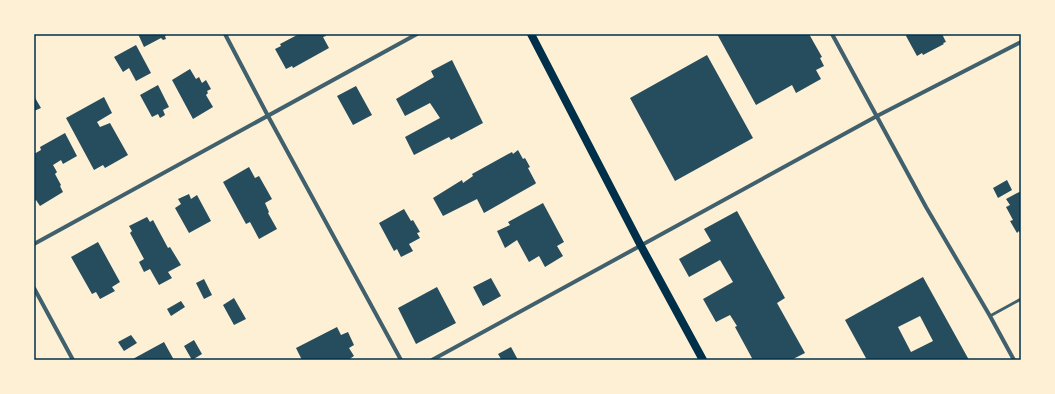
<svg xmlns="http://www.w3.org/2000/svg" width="1055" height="394" font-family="'Archivo Narrow',sans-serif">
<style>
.building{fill:#264d5e;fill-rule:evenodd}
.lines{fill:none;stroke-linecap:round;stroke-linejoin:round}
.service{stroke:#3f606c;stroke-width:3}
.minor{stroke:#3f606c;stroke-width:4}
.secondary{stroke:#003049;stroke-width:8}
.neatline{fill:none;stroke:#003049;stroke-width:1.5}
</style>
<rect width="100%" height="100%" fill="#fdf0d5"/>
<path class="building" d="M138 34H167L165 36 166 39 163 40 161 38 144 47Z
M299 34H325L326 36 323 37 329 48 293 68 292 66 286 69 275 49 281 46 280 44Z
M717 34H809L822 57 820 58 824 66 816 70 821 79 796 93 792 85 756 105Z
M907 34H942L946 42 943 43 944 44 923 55 922 53 917 56 906 36Z
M136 45 151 73 136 81 129 68 123 72 114 57Z
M707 55 753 138 675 181 630 98Z
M452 60 483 123 451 140 449 137 414 155 405 137 440 118 430 103 405 116 396 99 434 77 431 71Z
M190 69 196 79 199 77 202 83 206 80 211 89 207 91 208 93 206 95 213 107 193 119 172 80Z
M158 85 169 107 163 110 165 115 160 118 158 114 152 117 140 95Z
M356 86 372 115 353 125 337 96Z
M34 96 41 108 34 111Z
M104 97 112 113 97 122 100 127 110 123 128 155 105 168 103 165 94 170 66 118Z
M65 133 77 156 63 164 61 160 53 165 57 172 55 174 61 185 60 186 63 192 40 206 36 200 34 202V154L41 150 40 147Z
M518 150 523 159 525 158 530 167 528 168 536 183 535 184 484 213 477 199 443 216 433 198 462 180 463 183 473 176 472 174 512 152 513 154Z
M249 167 255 178 259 176 272 199 265 203 269 212 268 213 277 229 259 239 250 222 246 224 223 182Z
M1007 180 1012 190 998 198 993 188Z
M1021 191V235L1019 231 1017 233 1010 221 1013 220 1006 207 1010 205 1006 199Z
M189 194 191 199 197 195 211 221 189 233 175 208 181 204 178 199Z
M543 203 564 242 557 246 563 256 545 267 539 256 529 262 517 240 505 248 497 231 510 225 508 222Z
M404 209 411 221 413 220 420 232 417 233 420 238 409 244 413 251 401 257 397 249 394 251 379 223Z
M737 211 785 298 777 303 805 353 791 360H753L735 327 737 326 730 315 716 322 703 299 733 282 720 260 689 277 679 259 711 241 704 229Z
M147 217 150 222 153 220 168 248 170 247 181 265 168 272 172 278 159 285 150 269 144 272 139 262 144 259 130 233 132 231 129 226Z
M98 242 120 282 112 287 115 291 100 299 96 292 92 294 71 257Z
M923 277 969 360H867L845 320ZM920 316 933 341 911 352 898 327Z
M491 278 501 296 483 306 473 287Z
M204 279 212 295 204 299 196 283Z
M437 287 456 323 416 344 398 308Z
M234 298 246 319 234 325 223 305Z
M181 301 185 307 171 316 167 309Z
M337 327 341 335 348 332 354 345 349 348 354 356 348 360H302L296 348Z
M131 335 137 343 124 351 118 342Z
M194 340 202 354 192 360 184 346Z
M164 342 174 360H131Z
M511 347 518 360H500L501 359 498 354Z"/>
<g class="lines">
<path class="service" d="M990 316 1021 299"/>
<path class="minor" d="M225 34 268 116 401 360
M832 34 926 207 990 316 1014 360
M34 244 417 34
M34 288 73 360
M432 360 877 116 1021 42"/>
<path class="secondary" d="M531 34 641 246 703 360"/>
</g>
<rect width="1055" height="394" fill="none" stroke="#fdf0d5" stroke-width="70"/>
<rect x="35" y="35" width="985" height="324" class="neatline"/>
</svg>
